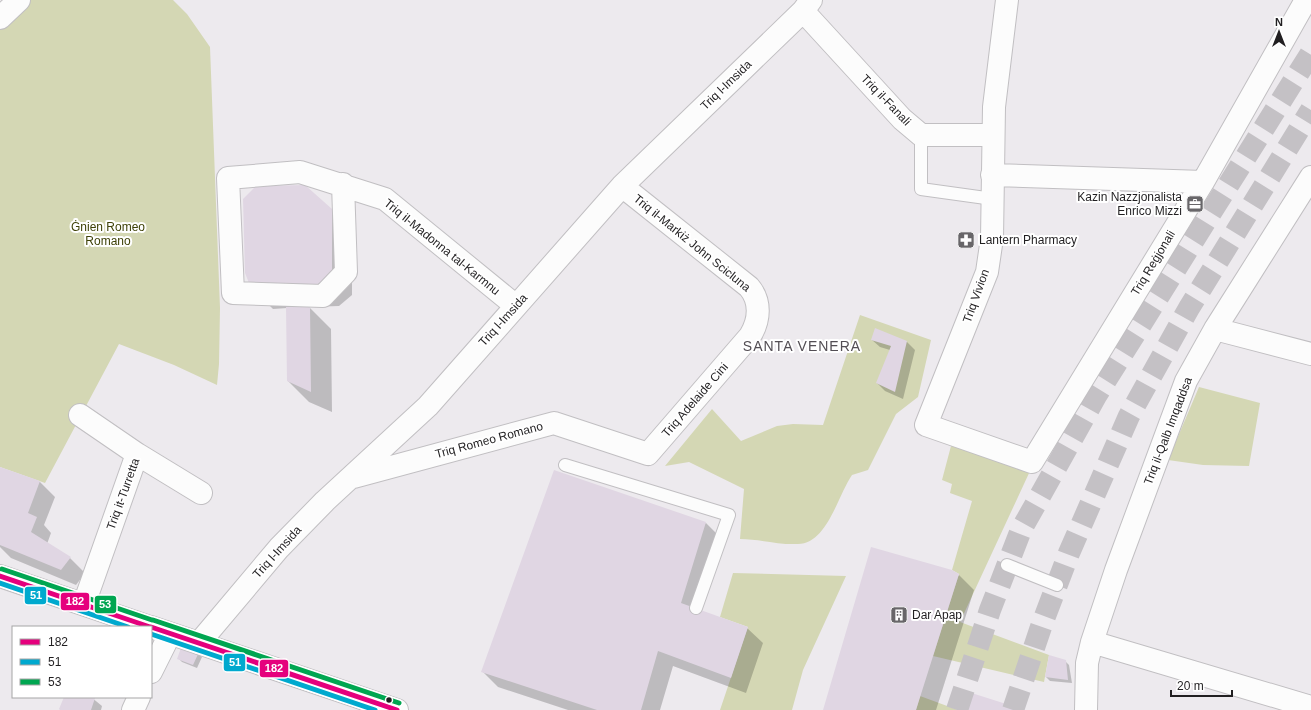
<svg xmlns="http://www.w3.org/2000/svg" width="1311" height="710" font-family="Helvetica,sans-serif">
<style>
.green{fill:#d4d7b4}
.shadow{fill:#0003}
.building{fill:#e0d6e3}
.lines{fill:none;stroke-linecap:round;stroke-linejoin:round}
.highway-tunnel{stroke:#c4c1c5;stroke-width:22;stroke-dasharray:22 11;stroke-linecap:butt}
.lane-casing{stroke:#c1bfc2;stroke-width:14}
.street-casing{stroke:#c1bfc2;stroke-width:24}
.secondary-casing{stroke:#c1bfc2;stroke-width:24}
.lane{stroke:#fcfcfc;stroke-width:12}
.street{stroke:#fcfcfc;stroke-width:22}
.secondary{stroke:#fcfcfc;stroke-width:22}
.bus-1-casing{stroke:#fff;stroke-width:8}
.bus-2-casing{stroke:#fff;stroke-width:8}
.bus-3-casing{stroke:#fff;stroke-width:8}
.bus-1{stroke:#e5007d;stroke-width:5}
.bus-2{stroke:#00a9ce;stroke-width:5}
.bus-3{stroke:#00a651;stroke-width:5}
.bus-dot{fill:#211f21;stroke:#fff;stroke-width:1.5}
.labels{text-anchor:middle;stroke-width:4;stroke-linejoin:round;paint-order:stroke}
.street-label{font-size:12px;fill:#211f21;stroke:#fff}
.poi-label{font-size:12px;fill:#211f21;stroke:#fff;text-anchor:start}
.park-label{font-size:12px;fill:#3e4107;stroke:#fff}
.quarter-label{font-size:14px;letter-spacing:1px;fill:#534e54;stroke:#fff}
.line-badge{stroke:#fff;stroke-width:1.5}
.badge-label{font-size:11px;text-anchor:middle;font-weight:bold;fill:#fff}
</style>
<rect width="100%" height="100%" fill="#edeaee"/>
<path class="green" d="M29 0H173L187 14 210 47 220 308 219 364 217 385 174 365 119 344 45 483 0 467V29Z
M860 315 931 340 918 397 896 414 868 470 852 475C838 495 827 544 798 544 779 545 759 539 740 539L744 489 689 462 665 466 712 409 741 441 777 426 793 424 823 425Z
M1199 387 1260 403 1249 466 1203 465 1168 460Z
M951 446 1030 471 960 622 1049 655 1044 682 933 656 959 574 952 570 972 501 950 493 952 484 942 480Z
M733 573 846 576 803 670 792 710H720L748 627 720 617Z
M920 696 958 710H916Z"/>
<path class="shadow" d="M331 210 352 231V295L339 306 309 307 331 329 332 412 309 402 288 381 287 308 273 309 252 288Z
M872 340 907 342 915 350 903 399 885 391 877 383 890 350 880 347Z
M0 468 40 482 55 497 44 525 51 533 47 544 70 558 85 573 76 585 11 558 0 547Z
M706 523 721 538 698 610 747 628 763 643 746 693 673 666 660 710H568L498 687 482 671Z
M959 575 974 590 936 710H825Z
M198 653 202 657 197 668 182 662 178 658Z
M1065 661 1069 665 1072 683 1050 681 1046 677Z
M65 697H91L102 706 101 710H61Z"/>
<path class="building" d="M305 185 332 209V274L318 285 251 288 245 273 243 199 256 186Z
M286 307H310L311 392 287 381Z
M875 328 907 341 895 392 876 383 891 346 871 340Z
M0 467 40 481 28 513 37 517 31 532 71 557 61 570 0 545Z
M554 470 706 522 681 603 748 627 731 678 658 651 641 710H597L481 672Z
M871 547 952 570 959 574 916 710H823Z
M182 645 199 652 193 665 177 659Z
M1049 655 1066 660 1068 680 1045 677Z
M959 689 1025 710H962L953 707Z
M64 697H94L95 698 91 710H60L59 709Z"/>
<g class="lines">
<path class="highway-tunnel" d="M957 710 990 610 1021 530 1096 396 1311 53
M1013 710 1042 624 1069 553 1129 416 1189 308 1311 110"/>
<defs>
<path id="lane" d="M921 135V189L993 199
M565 465 729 515 696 608
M1007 565 1057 585"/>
<path id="street" d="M1007 0 994 107 992 238 987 272 926 425 1032 462 1203 182 1306 0
M803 11 902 119 921 135H993
M0 18 19 0
M992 175 1203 182
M343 184 346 272 323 296 233 293 228 178 300 172 385 199 516 306
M1215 329 1311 354
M80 415 137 454
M354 477 554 423 648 454 750 336C760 320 761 301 749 287L622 186
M84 604 137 454 201 493
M1092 642 1311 707
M199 643 279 548 325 501 428 406 622 186 803 11 811 0
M151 672 170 634
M133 710 139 697
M1086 710 1087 663 1092 642 1116 570 1186 381 1215 329 1311 177"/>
<path id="secondary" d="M0 576 150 627
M151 627 397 710"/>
</defs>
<use href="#lane" class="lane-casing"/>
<use href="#street" class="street-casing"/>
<use href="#secondary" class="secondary-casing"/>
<use href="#lane" class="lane"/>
<use href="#street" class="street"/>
<use href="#secondary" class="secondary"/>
<defs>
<path id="bus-1" d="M0 576 150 627
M151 627 397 710"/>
<path id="bus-2" d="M0 583 128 627
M151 634 375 710"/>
<path id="bus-3" d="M2 569 152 620
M153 620 399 703"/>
</defs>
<use href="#bus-1" class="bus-1-casing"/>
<use href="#bus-2" class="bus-2-casing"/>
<use href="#bus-3" class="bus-3-casing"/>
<use href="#bus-1" class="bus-1"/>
<use href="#bus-2" class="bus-2"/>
<use href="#bus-3" class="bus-3"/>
</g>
<defs>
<symbol id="office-square" viewBox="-11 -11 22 22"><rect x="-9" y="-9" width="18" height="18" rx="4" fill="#686669" stroke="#fff"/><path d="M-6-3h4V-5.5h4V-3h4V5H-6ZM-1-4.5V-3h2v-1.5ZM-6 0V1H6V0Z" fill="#fff"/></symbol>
<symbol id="pharmacy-square" viewBox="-11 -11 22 22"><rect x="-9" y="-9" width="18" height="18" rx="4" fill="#686669" stroke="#fff"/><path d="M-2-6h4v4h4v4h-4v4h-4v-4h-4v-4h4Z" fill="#fff"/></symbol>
<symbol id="building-square" viewBox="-11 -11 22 22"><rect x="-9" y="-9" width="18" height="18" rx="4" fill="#686669" stroke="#fff"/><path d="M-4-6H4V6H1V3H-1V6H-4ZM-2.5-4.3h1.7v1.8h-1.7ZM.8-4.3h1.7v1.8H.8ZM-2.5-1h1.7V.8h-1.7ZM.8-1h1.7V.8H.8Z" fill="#fff"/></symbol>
</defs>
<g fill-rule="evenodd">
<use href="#office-square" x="1185" y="194" width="20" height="20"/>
<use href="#pharmacy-square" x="956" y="230" width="20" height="20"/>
<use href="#building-square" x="889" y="605" width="20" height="20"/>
</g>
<circle class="bus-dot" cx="389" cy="700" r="3.5"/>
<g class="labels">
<g class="street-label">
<text transform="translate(726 85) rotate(-44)" y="4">Triq l-Imsida</text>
<text transform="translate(886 100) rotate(46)" y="4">Triq il-Fanali</text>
<text transform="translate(692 243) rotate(39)" y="4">Triq il-Markiż John Scicluna</text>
<text transform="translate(442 247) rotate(39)" y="4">Triq il-Madonna tal-Karmnu</text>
<text transform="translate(1153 263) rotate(-59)" y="4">Triq Reġjonali</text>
<text transform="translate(976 296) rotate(-70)" y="4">Triq Vivion</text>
<text transform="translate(503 320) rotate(-48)" y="4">Triq l-Imsida</text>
<text transform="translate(695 400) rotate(-49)" y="4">Triq Adelaide Cini</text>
<text transform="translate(1168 431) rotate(-69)" y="4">Triq il-Qalb Imqaddsa</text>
<text transform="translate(489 440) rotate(-15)" y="4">Triq Romeo Romano</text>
<text transform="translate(123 494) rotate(-70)" y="4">Triq it-Turretta</text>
<text transform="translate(277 552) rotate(-48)" y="4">Triq l-Imsida</text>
</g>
<g class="poi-label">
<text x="1182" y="201" text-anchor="end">Kazin Nazzjonalista<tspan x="1182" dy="14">Enrico Mizzi</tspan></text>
<text x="979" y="244">Lantern Pharmacy</text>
<text x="912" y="619">Dar Apap</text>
</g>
<g class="park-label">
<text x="108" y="231">Ġnien Romeo<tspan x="108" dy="14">Romano</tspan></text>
</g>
<g class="quarter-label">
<text x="802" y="351">SANTA VENERA</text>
</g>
</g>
<g class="line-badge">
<rect x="24" y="586" width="23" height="19" rx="4" fill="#00a9ce"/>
<rect x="60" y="592" width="30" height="19" rx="4" fill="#e5007d"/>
<rect x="94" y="595" width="23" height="19" rx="4" fill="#00a651"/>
<rect x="223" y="653" width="23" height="19" rx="4" fill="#00a9ce"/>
<rect x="259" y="659" width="30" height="19" rx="4" fill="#e5007d"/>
</g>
<g class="badge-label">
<text x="36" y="599">51</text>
<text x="75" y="605">182</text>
<text x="105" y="608">53</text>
<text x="235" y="666">51</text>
<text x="274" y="672">182</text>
</g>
<rect x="12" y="626" width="140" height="72" fill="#ffffff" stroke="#a6a5a6"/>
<rect x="20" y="639" width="20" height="6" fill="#e5007d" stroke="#a6a5a6"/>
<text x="48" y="646" font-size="12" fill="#211f21">182</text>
<rect x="20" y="659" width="20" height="6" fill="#00a9ce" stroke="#a6a5a6"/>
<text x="48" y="666" font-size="12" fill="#211f21">51</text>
<rect x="20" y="679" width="20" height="6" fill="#00a651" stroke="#a6a5a6"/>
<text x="48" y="686" font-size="12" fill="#211f21">53</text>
<g transform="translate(1279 32)" stroke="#ffffff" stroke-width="3" paint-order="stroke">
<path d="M0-3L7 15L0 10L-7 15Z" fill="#211f21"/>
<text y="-6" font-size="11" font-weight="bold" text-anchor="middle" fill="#211f21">N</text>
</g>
<path d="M1171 690v6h61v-6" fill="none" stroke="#211f21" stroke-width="2"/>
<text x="1177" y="690" font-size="12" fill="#211f21" stroke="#ffffff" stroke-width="3" paint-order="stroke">20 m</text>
</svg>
